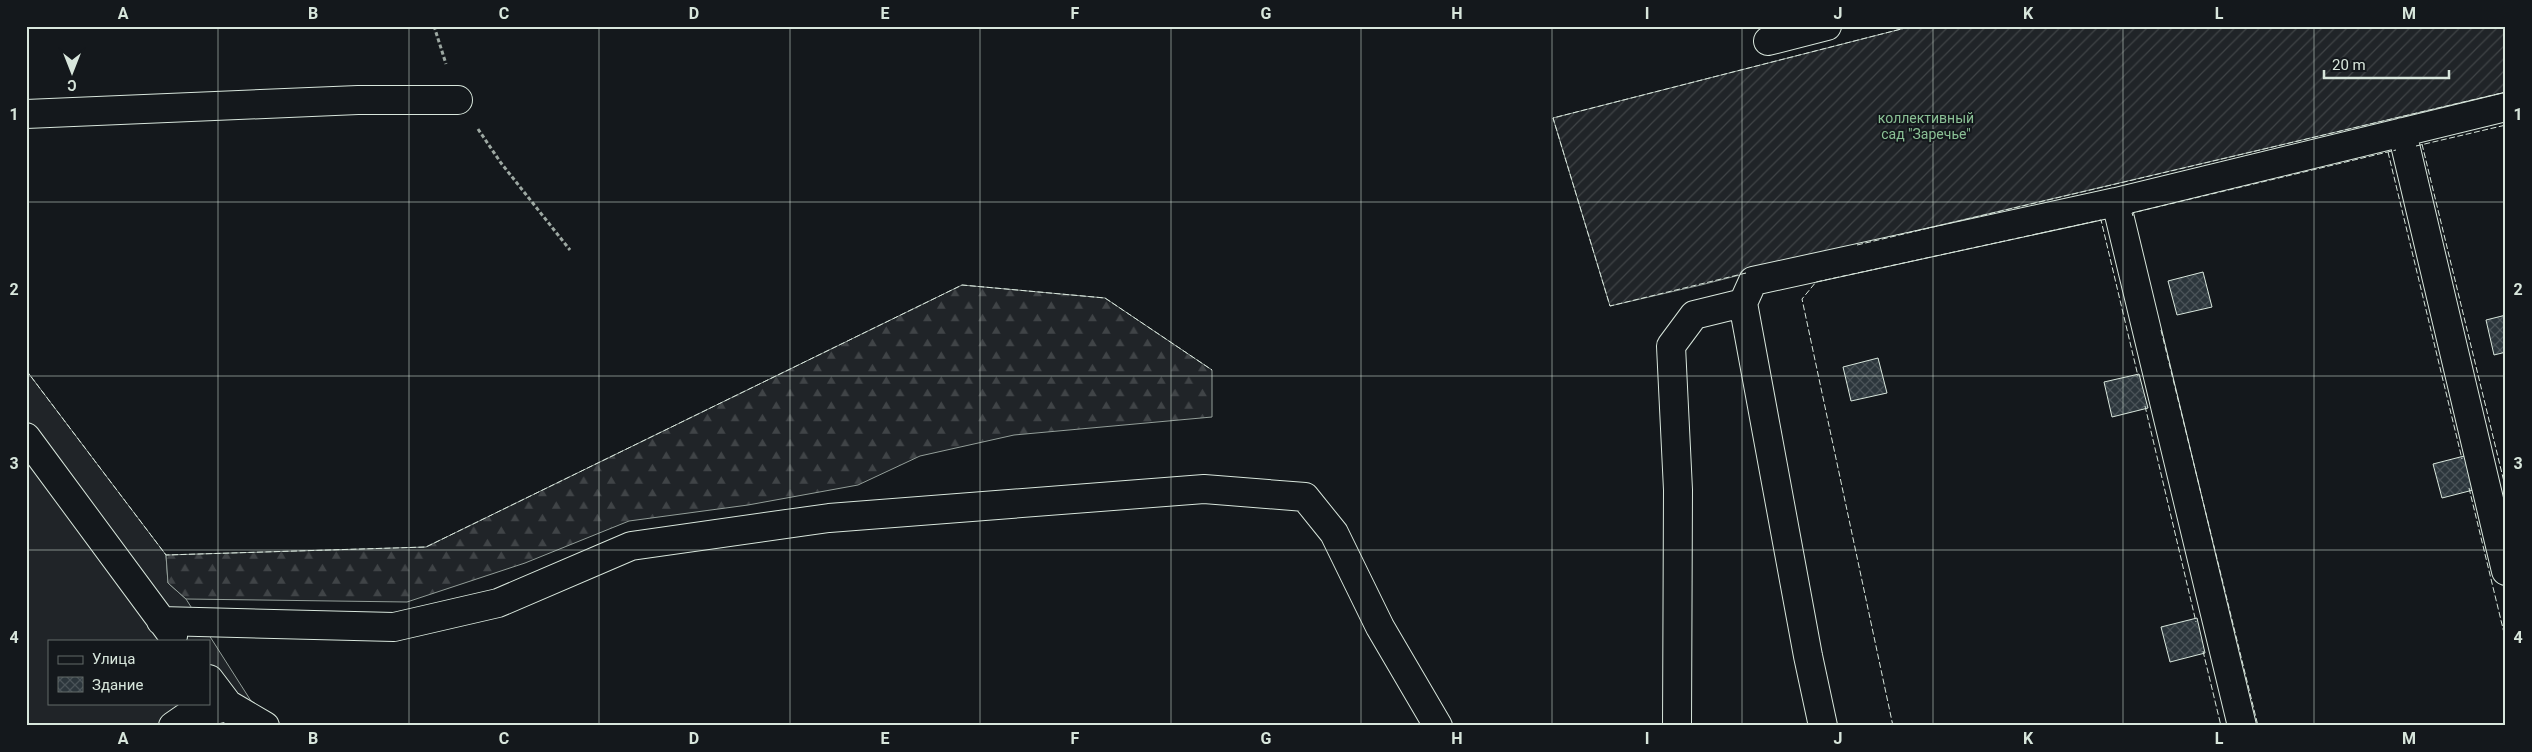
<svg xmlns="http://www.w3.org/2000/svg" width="2532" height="752" font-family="Roboto,sans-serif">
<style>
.grass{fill:#202428;stroke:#939e99;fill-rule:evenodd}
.forest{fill:url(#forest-firs);stroke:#939e99}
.garden{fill:url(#garden-furrows);stroke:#939e99}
.building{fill:url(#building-cross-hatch);stroke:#d8e6dc}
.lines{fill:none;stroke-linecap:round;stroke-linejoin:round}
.minor-casing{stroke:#d8e6dc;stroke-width:30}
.path{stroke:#9da8a2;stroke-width:3;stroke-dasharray:4 2.5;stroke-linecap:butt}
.minor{stroke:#14181c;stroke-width:28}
.fence{stroke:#d8e6dc;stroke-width:1;stroke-dasharray:6 2.5;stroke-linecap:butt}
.grid{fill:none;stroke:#d8e6dc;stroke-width:1;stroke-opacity:0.55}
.labels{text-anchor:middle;stroke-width:4;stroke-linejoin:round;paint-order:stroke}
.park-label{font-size:14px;fill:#8ac095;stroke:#14181c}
.neatline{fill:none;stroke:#d8e6dc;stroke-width:2}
.grid-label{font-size:16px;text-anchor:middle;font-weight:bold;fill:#d8e6dc}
</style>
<defs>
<pattern id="forest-firs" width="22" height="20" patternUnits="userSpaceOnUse" patternTransform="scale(1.25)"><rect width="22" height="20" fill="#202428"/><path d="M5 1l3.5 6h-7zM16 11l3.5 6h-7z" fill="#404447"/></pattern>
<pattern id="garden-furrows" width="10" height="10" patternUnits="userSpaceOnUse" patternTransform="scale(1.25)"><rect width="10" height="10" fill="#202428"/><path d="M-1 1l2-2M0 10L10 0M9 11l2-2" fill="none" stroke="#404447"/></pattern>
<pattern id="building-cross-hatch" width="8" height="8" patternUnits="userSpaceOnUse" patternTransform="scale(1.25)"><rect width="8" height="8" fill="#2c363c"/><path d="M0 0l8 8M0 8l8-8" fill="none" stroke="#4a5358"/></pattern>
</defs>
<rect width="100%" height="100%" fill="#14181c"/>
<path class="grass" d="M26 370 166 555 168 583 186 599 267 726H26ZM49 641H209V703H49Z"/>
<path class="forest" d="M962 285 1105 298 1212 370V417L1014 435 920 456 858 485 748 505 629 521 525 563 407 602 186 599 168 583 166 555 426 547Z"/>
<path class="garden" d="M1913 26H2506V92L1868 242 1701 285 1610 306 1553 118Z"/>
<path class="building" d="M2203 272 2212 307 2177 315 2168 281Z
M2506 315V352L2494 355 2486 320Z
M1878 358 1887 393 1851 401 1843 367Z
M2139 374 2148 408 2112 417 2104 382Z
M2468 455 2477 489 2442 498 2433 464Z
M2197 618 2205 653 2170 662 2161 627Z"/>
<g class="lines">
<defs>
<path id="minor" d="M1768 41 1827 26
M26 114 358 100H458
M2402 132 2506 571
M2116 202 2242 726
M26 437 173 636
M161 621 394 627 498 603 631 546 829 518 1204 489 1305 497 1334 533 1380 627 1438 726
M209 679 240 720
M173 726 186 717 231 706 265 726
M1677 726 1678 490 1671 346 1694 315 1743 303
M1823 726 1808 656 1743 303 1753 281 2116 202 2506 107"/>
</defs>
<use href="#minor" class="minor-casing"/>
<path class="path" d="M434 26 446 64
M478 129 501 163 570 250"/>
<use href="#minor" class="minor"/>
<path class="fence" d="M2422 144 2506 490
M2416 146 2506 125
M2388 152 2462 459
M2133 216 2132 213 2396 150
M1857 245 2506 92
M1746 273 1610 306 1553 118 1913 26
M2161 330 2258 726
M26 370 166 555 426 547 962 285 1105 298 1212 370
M2145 406 2196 622
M2469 488 2506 641
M2203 651 2221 726
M1893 726 1802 299 1816 282 2101 220 2138 376"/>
</g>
<path class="grid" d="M218 26V726M409 26V726M599 26V726M790 26V726M980 26V726M1171 26V726M1361 26V726M1552 26V726M1742 26V726M1933 26V726M2123 26V726M2314 26V726M26 202H2506M26 376H2506M26 550H2506"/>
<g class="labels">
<g class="park-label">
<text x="1926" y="123">коллективный<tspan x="1926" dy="16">сад "Заречье"</tspan></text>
</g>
</g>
<rect width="2532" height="752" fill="none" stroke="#14181c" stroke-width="55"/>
<rect x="48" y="640" width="162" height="65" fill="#14181c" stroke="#626a69"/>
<rect x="58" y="656" width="25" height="8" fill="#14181c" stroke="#626a69"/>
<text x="92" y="664" font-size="15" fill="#d8e6dc">Улица</text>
<rect x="58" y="677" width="25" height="15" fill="url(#building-cross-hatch)" stroke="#626a69"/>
<text x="92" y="690" font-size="15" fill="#d8e6dc">Здание</text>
<g transform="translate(72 72) rotate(180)" stroke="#14181c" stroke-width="4" paint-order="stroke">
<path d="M0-4L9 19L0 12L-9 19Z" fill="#d8e6dc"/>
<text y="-8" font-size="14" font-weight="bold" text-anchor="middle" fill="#d8e6dc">С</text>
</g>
<path d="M2324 70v8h125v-8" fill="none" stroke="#d8e6dc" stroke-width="2.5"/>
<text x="2332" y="70" font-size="15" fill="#d8e6dc" stroke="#14181c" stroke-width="4" paint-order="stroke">20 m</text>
<rect x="28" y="28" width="2476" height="696" class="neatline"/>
<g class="grid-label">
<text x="123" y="19">A</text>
<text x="313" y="19">B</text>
<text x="504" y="19">C</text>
<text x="694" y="19">D</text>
<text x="885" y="19">E</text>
<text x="1075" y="19">F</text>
<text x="1266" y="19">G</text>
<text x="1457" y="19">H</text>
<text x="1647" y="19">I</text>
<text x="1838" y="19">J</text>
<text x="2028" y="19">K</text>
<text x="2219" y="19">L</text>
<text x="2409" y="19">M</text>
<text x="14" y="120">1</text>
<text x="2518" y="120">1</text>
<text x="14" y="295">2</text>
<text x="2518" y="295">2</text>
<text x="14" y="469">3</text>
<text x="2518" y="469">3</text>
<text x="14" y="643">4</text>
<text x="2518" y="643">4</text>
<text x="123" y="744">A</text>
<text x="313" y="744">B</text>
<text x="504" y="744">C</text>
<text x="694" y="744">D</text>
<text x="885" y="744">E</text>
<text x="1075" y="744">F</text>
<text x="1266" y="744">G</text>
<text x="1457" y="744">H</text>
<text x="1647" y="744">I</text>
<text x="1838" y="744">J</text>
<text x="2028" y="744">K</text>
<text x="2219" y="744">L</text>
<text x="2409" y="744">M</text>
</g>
</svg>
